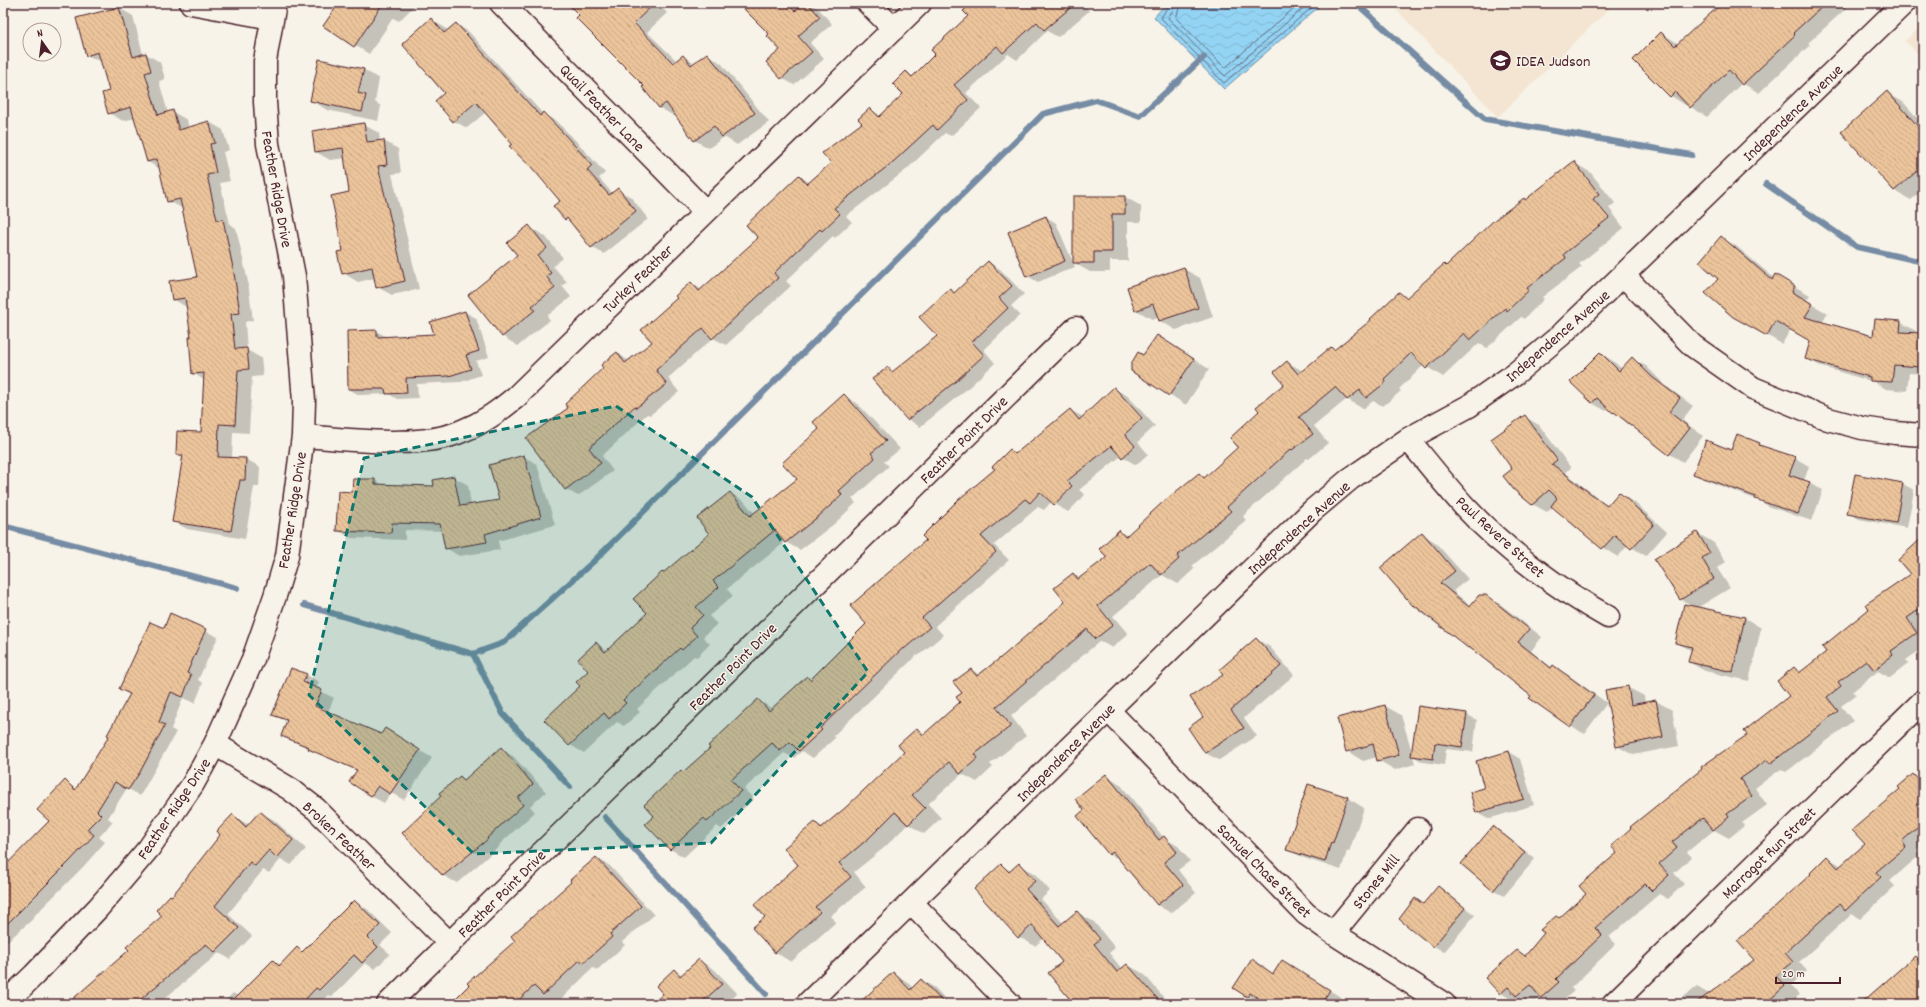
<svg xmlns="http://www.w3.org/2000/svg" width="1926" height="1007" font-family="Dekko,sans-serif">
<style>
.built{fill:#f3e5d1}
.water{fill:url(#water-waves);stroke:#768ca4}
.shadow{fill:#0003}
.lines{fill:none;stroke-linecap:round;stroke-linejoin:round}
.shore{stroke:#67677b;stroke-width:1}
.stream{stroke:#768ca4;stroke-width:6}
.building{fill:url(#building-back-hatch);stroke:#4a1f2b}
.minor-casing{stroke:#4a1f2b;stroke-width:25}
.minor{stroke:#f7f3e8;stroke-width:22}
.marked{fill:#0f766e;fill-opacity:0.2;stroke:#0f766e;stroke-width:3;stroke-dasharray:8 5;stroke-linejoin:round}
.labels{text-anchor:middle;stroke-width:3;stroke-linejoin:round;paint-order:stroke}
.poi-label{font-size:16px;fill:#4a1f2b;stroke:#f7f3e8;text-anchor:start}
.street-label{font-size:16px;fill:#4a1f2b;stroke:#f7f3e8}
</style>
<defs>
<pattern id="water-waves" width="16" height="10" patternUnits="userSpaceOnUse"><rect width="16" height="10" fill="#93d4f4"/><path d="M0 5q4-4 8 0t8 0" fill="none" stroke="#80b6d1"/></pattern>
<pattern id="building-back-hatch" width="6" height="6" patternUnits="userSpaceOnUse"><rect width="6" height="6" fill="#ebc49b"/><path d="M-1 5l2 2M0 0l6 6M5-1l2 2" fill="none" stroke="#cba886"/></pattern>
</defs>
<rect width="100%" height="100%" fill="#f7f3e8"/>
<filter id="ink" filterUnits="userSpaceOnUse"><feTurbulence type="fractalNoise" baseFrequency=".025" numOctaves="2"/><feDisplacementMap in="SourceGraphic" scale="8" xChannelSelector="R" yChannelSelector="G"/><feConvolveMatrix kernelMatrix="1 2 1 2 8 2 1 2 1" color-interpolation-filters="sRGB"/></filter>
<g filter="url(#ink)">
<path class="built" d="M1390 3H1615L1498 117Z
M1923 24V59L1905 41Z"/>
<path class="water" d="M1167 3H1323L1224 89 1154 17Z"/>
<path class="shadow" d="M340 3H417L399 21 393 18 369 54 324 26Z
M569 3H658L667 13 647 32 677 61 683 56 695 64 707 54 721 63 769 122 737 145 724 137 709 148 694 140 676 115 674 116 660 108 633 73Z
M740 3H808L819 9 832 24 810 43 824 59 794 85 782 78 781 51 770 34Z
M973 3H1083L1089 11 1058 37 1047 31 1017 60 1008 54 966 93 981 108 951 136 945 133 906 170 846 216 852 222 835 238 833 236 786 281 791 286 726 345 713 338 668 378 679 392 650 415 647 414 602 456 613 471 578 496 565 489 570 408 617 353 629 361 653 342 678 298 691 283 702 290 760 238 799 176 810 183 832 164 863 123 870 109 881 116 904 94 906 73 914 77 937 55 969 16Z
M1723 3H1852L1808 43 1810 45 1759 93 1742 83 1707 117 1688 105 1687 106 1671 96 1635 60 1662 33 1679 44Z
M119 8 133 16 143 54H146L160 62 165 79 159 81 168 113 173 112 187 120 189 128 209 122 223 130 229 150 223 152 230 181 220 183 230 224 236 228 248 282 253 320 245 322 247 350 261 358 263 376 252 377 249 433 233 432 232 459H246L260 467 259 487H254L245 539 187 529 173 521 184 458 177 454 202 433 204 380 193 373 192 338 188 308 173 299 198 278 184 209 168 201 160 169 148 162 135 118 123 121 109 113 111 92 102 62 86 55Z
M431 20 444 27 448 31 456 24 469 32 543 114 556 121 578 143 605 173 599 178 613 194 618 190 631 197 648 219 604 254 591 247 571 222 566 219 562 201 486 112 467 128 454 121 446 93Z
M363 69 379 79 375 102 381 106 378 121 327 110 311 100Z
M1887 93 1903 102 1923 124V189L1911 200 1895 191 1843 132Z
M364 125 379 133 380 141H384L398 149 401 173 392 174 419 289 392 295 377 287 375 278 358 282 343 273 350 192 346 158 330 160 316 152Z
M1574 163 1590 172 1615 203 1609 208 1624 228 1579 264 1582 267 1542 297 1544 299 1524 319 1521 317 1487 348 1479 343 1443 377 1424 365 1399 389 1401 391 1383 406 1373 401 1363 409 1347 399 1314 426 1328 443 1309 459 1307 458 1243 516 1246 521 1192 566 1195 568 1178 584 1162 575 1113 616 1128 634 1112 648 1100 641 1011 716 1026 736 990 764 993 767 977 782 962 774 928 804 941 818 924 834 908 824 885 847 854 872 866 887 830 916 836 922 791 962 775 952 766 917 800 865 816 823 823 827 846 809 905 752 917 729 926 734 961 702 971 670 980 675 1005 656 1067 602 1073 574 1080 578 1108 557 1119 532 1128 536 1199 474 1206 478 1240 447 1261 411 1286 384 1287 362 1303 371 1331 348 1335 351 1373 321 1399 293 1408 298 1524 199 1526 200Z
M1074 197H1125L1141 206V222H1128V261H1110V272H1090L1074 263Z
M1046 217 1056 223 1075 267 1038 282 1027 276Z
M529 227 545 236 563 258 553 266 567 282 562 286 571 297 547 316 550 320 518 346 502 336 518 255Z
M1721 238 1736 246 1774 278 1776 276 1810 295 1806 301 1827 313 1822 323 1874 338 1900 322 1916 331 1915 334H1923V374L1909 373 1907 391 1886 389 1874 382 1822 367 1806 358 1812 340 1791 329 1782 344 1733 316 1719 279Z
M988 262 1000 269 1024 294 1011 306 1020 315 984 350 995 363 968 388 920 427 908 419 874 379 888 368 894 372 939 336 950 290 955 293Z
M1184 269 1200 278 1213 317 1176 330 1160 321 1159 317 1152 319 1136 310Z
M465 312 476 318 489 357 476 361 481 375 461 382 417 384 418 398 397 399 389 394 359 395 349 389 376 331 387 337 436 335Z
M1157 336 1209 369 1186 405 1132 370Z
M1600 353 1613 361 1622 369 1632 359 1646 366 1666 386 1693 406 1682 420 1703 436 1683 462 1670 454 1608 408 1606 411 1592 403Z
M1114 389 1128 396 1155 426 1138 442 1148 454 1136 465 1121 456 1079 490 1085 495 1068 512 1051 502 1044 510 1038 507 994 545 1009 560 935 626 943 635 918 656 917 655 833 736 835 738 813 758 802 751 794 758 784 753 744 789 754 799 721 829 717 826 684 857 670 849 655 816 684 773 758 700 773 709 807 677 811 680 868 624 927 540 996 469 1010 450 1017 454 1070 410 1083 417Z
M844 396 858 404 900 449 884 462 889 466 852 499 856 503 834 524 800 550 785 542 727 589 733 596 709 616 717 624 703 637 710 644 697 657 694 656 637 709 640 712 624 726 617 722 584 753 570 745 545 720 581 686 590 671 596 644 608 651 649 613 664 574 711 534 730 493 744 501 755 514 798 479 820 429Z
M1525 417 1539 425 1571 468 1565 472 1608 506 1619 494 1634 502 1667 532 1646 556 1628 545 1618 557 1603 548 1553 507 1547 512 1532 504 1514 469Z
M1759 444 1769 449 1795 458 1809 466 1804 481 1823 490 1812 521 1770 507 1760 501 1708 481 1694 474 1732 451Z
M523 456 537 464 555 525 498 541 500 550 459 556 446 548 443 531 405 530V540L351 538 337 530 353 493 375 480 384 486 435 487 454 477 468 485 471 505 500 501Z
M1855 475 1903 484 1914 490 1907 528 1859 519 1849 513Z
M1697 533 1714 543 1726 562 1717 568 1730 588 1697 608 1745 618 1761 628 1749 681 1705 671 1689 662 1692 651 1676 642 1693 606 1680 599Z
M1422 534 1435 542 1468 579 1453 591 1471 606 1485 596 1500 604 1542 637 1531 651 1552 668 1553 666 1567 674 1607 703 1584 734 1530 698 1532 695 1483 656 1468 648 1413 606Z
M1923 542V626L1921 627 1923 630V648L1906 660 1908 664 1890 678 1878 671 1853 691 1856 695 1841 706 1853 721 1786 772 1781 769 1755 788 1767 805 1742 823 1744 826 1729 838 1714 830 1687 852 1692 857 1674 873 1684 884 1668 899 1659 894 1609 937 1616 944 1571 988 1574 991 1559 1004H1554L1542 997 1533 1004 1521 998 1516 1002 1501 993 1517 951 1526 956 1560 919 1587 894 1619 853 1790 696 1794 668 1802 672 1827 652 1870 610 1911 574Z
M171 615 218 637 198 680 203 683 195 703 183 698 171 729 176 732 140 796 127 788 108 818 113 822 99 837 105 842 83 867 32 918 33 919 3 945V858L8 864 51 821 65 782 77 789 110 736 131 695 120 689 164 629Z
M1256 639 1270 647 1294 675 1244 718 1257 736 1219 760 1205 753V718L1225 676Z
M291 669 307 675H305L300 687H302L307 675 319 682 316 689 334 698 328 712 381 736 386 729 432 758 404 800 391 793 384 803 371 796 357 771 282 736 287 722 273 714Z
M1627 687 1644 696 1645 703 1656 701 1672 710 1679 746 1633 755 1617 746Z
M1385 706 1401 715 1413 755 1466 714 1477 720 1473 752 1446 749 1444 765 1423 762 1413 756 1415 764 1395 770 1378 760 1377 757 1363 761 1347 751Z
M501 749 513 756 546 792 530 806 535 812 499 845 500 846 457 883 444 876 404 833 461 777 465 780Z
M1509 752 1520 759 1534 805 1488 819 1477 813 1471 793 1486 788Z
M1106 775 1120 784 1164 838 1178 846 1190 861 1178 870 1196 893 1171 913 1157 905 1123 862 1110 854 1085 810Z
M1913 775 1923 781V844L1916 850 1920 855 1890 881 1895 886 1860 919 1852 914 1799 962 1807 971 1791 985 1799 995 1789 1004H1680L1684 1000 1682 998 1697 987 1709 994 1755 960 1813 874 1828 858 1842 866 1866 844 1901 789Z
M1308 786 1348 798 1364 808 1349 852 1347 851 1341 870 1304 858 1287 849Z
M261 813 274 820 306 849 291 865 281 859 269 873 263 870 228 914 252 936 230 959 219 953 158 1004H68L131 950 164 916 172 897 222 835 233 816 249 825Z
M1494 827 1504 834 1535 859 1504 896 1494 890Z
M597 858 610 866 654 915 622 942 625 945 597 970 593 968 558 1002 555 1001 552 1004H451L517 941Z
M1019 865 1035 874 1050 891 1041 899 1064 924 1077 912 1094 922 1115 948 1109 953 1122 969 1128 965 1144 974 1169 1004H1081L1063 962 1044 938 1035 946 1019 937 1002 866 1011 871Z
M1438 888 1449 894 1475 915 1444 952 1434 946 1416 899 1424 904Z
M354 901 367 909 392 933 380 945 390 954 375 969 365 963 332 997 329 995 320 1004H222L233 993 238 996 273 961 281 965 297 948 303 952Z
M1923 955V1004H1861L1877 989H1878L1915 957 1918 959Z
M699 960 715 970 737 993 726 1004H654L665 994 674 970 683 975Z
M1252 961 1274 974 1326 988 1342 998 1338 1004H1269L1262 999 1260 1004 1234 988Z
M893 973 906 981 913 988 922 980 935 988 950 1004H870Z"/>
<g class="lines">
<path class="shore" d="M1170 3 1161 18 1224 83 1317 3
M1175 3 1174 8 1168 18 1225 76 1309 3
M1181 3 1176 18 1225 68 1300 3"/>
<path class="stream" d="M1322 3 1358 5 1485 119 1692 155
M1766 184 1857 247 1923 262
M3 526 237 588
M304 605 473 654 503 643 595 560 1043 114 1096 100 1140 116 1204 57
M473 654 503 714 570 787
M605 817 766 994"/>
</g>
<path class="building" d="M339 3H383L354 47 323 26Z
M567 3H655L634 23 673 63 683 55 691 65 707 53 755 113 722 137 714 126 694 141 666 103 659 108 642 87 644 86 576 18 579 15Z
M738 3H786L795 11 804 3H808L820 17 798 36 812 52 781 79 766 62 780 50 767 36 769 34Z
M972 3H1076L1044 30 1037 22 1003 53 997 46 954 85 968 100 937 130 933 125 893 162 834 208 840 214 822 231 820 229 774 273 778 278 712 339 703 328 656 370 667 384 636 408 635 406 589 448 601 463 565 490 526 438 568 408 565 404 603 368 601 365 617 352 625 363 652 342 641 330 677 298 675 296 691 282 699 291 758 238 746 225 799 175 807 184 831 163 822 153 862 123 858 119 870 108 879 117 903 94 893 84 906 71 912 77 935 54 931 50 968 16 963 11Z
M1722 3H1826L1793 33 1795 35 1742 85 1729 70 1690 108 1675 92 1670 97 1633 60 1661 32 1675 46Z
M119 7 133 57 146 53 151 71 145 73 158 115 173 110 179 130 209 121 215 143 210 144 216 173 207 175 217 220 223 219 234 273 240 313 231 314 235 349 247 348 249 369 238 370 235 425 219 424 218 457 246 458 245 480H240L231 531 172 522 183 455H176L177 431 201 432 204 373 192 374 189 337H191L185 298 172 300 169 281 197 277 180 199 167 202 157 159 147 162 131 107 108 114 102 93 109 91 98 52 86 56 76 18Z
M431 18 444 33 456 23 540 116 543 112 565 135 592 165 587 170 609 195 618 188 636 211 591 248 567 218 565 220 553 206 560 201 533 169 509 146 512 144 476 102 453 122 435 101 444 93 402 44Z
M319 59 364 69 358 93 366 95 362 112 310 101Z
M1887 91 1923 132V166L1894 191 1841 132Z
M364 123 367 142 384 140 387 165 378 166 405 281 376 288 372 267 342 274 337 252 343 251 331 196 349 192 343 148 315 152 312 131Z
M1574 161 1599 194 1593 199 1609 218 1564 254 1566 258 1527 288 1529 290 1507 311 1505 308 1470 340 1464 333 1426 369 1411 353 1384 379 1386 382 1366 398 1360 390 1347 400 1335 387 1299 417 1313 434 1292 450 1291 449 1227 507 1231 511 1177 556 1179 559 1161 575 1150 563 1098 606 1113 625 1095 639 1087 629 996 707 1011 726 975 754 978 758 960 774 949 762 912 795 925 808 908 825 895 812 869 838 839 863 851 877 815 907 820 912 775 953 752 928 765 917 754 905 798 865 784 848 815 822 821 828 845 808 904 752 898 745 917 728 923 735 960 702 956 697 962 693 953 682 971 669 977 676 1004 655 1065 602 1054 588 1073 573 1078 579 1107 557 1099 549 1119 530 1125 537 1163 502 1199 473 1204 478 1238 447 1230 438 1259 411 1256 407 1284 384 1274 372 1287 361 1298 374 1331 347 1334 350 1371 320 1370 319 1399 292 1406 298 1444 264 1446 266 1493 221 1524 198 1525 200Z
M1073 196H1125V214H1112V252H1094V263H1073Z
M1046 216 1065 261 1026 277 1008 232Z
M529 225 547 248 538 256 551 273 546 276 555 288 532 306 535 310 502 337 468 295 517 255 507 243Z
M1721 236 1772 280 1775 274 1795 286 1792 292 1813 304 1805 317 1873 336 1875 319 1901 321 1900 332 1923 333 1920 367 1894 365 1892 382 1870 381V377L1805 359 1810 341 1775 321 1767 336 1733 317 1705 293 1718 279 1699 262Z
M988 261 1012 286 999 298 1008 308 972 342 984 355 956 381 907 420 872 379 888 367 892 372 937 336 919 317 950 288 954 293Z
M1184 267 1198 308 1159 321 1153 304 1135 311 1127 287Z
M465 311 479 351 466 355 471 369 449 376 406 378 407 393 386 394 385 389H348L347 331 377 330V337L434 334 430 322Z
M1157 335 1194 359 1169 396 1131 371V364L1138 352 1143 355Z
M1600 352 1619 371 1632 357 1652 377 1680 398 1669 412 1690 428 1669 455 1614 412 1613 413 1597 398 1592 403 1570 382Z
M1114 387 1142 418 1125 434 1135 446 1122 458 1111 446 1067 481 1072 486 1054 505 1040 492 1030 503 1025 499 981 536 996 552 922 618 930 627 904 649 903 648 820 728 822 730 799 751 790 742 780 751 772 743 731 780 741 791 707 822 704 818 670 850 645 824 654 816 644 805 681 770 683 772 710 748 708 746 758 699 769 711 807 676 810 680 866 624 850 606 926 540 922 536 958 500 995 469 992 467 1010 449 1015 454 1070 409 1079 420Z
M844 394 886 441 871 453 875 458 839 491 842 495 819 516 785 543 775 530 713 581 719 587 696 607 703 615 690 628 697 636 682 650 680 648 623 700 626 703 609 719 604 713 569 746 544 720 580 686 576 682 588 671 578 659 596 642 605 652 647 613 633 599 662 572 663 573 709 534 697 518 730 492 750 516 797 479 782 463 819 429 813 422Z
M1525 415 1557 460 1552 464 1607 506 1619 492 1654 524 1631 549 1615 535 1602 549 1551 506 1557 498 1549 490 1532 505 1514 490 1503 476 1512 469 1491 439Z
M1737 434 1760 443 1759 445 1796 457 1789 475 1810 482 1798 514 1755 499 1756 497 1693 474 1706 440 1731 450Z
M524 455 541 517 485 534 487 542 445 549 440 524 392 523 391 533 336 531 338 491 352 492 353 479H375V484L434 486 433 480 454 476 460 506 499 500 489 465Z
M1855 474 1903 483 1896 523 1847 514Z
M1422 532 1455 571 1440 583 1469 607 1479 595H1486L1529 629 1518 642 1551 668 1553 665 1594 695 1570 727 1529 698 1531 696 1469 647 1468 648 1414 605 1413 606 1380 568Z
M1697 532 1710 553 1702 558 1714 579 1680 600 1654 559Z
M1923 537V607L1907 618 1917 633 1891 651 1893 655 1874 670 1866 660 1838 682 1841 686 1827 697 1838 711 1770 764 1767 760 1740 779 1752 796 1727 814 1729 817 1713 830 1703 818 1672 842 1677 848 1659 864 1669 875 1652 891 1645 884 1595 928 1602 935 1556 979 1559 982 1541 998 1530 985 1516 996 1508 987 1500 994 1485 978 1517 950 1525 956 1544 933 1540 930 1556 916 1559 918 1586 894 1579 886 1617 853 1611 846 1631 828 1630 827 1702 769 1701 767 1747 735 1744 731 1789 696 1777 681 1794 667 1799 673 1826 652 1822 647 1869 609 1866 604 1910 574 1898 560Z
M1684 604 1745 617 1733 672 1688 662 1692 647 1675 643Z
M170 613 206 629 187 673 191 675 183 697 171 692 159 722 165 725 140 772 128 790 115 782 97 811 101 815 87 829 94 835 71 860 3 928V868L49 821 37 810 65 780 75 790 109 736 107 735 130 694 119 689 150 622 164 628Z
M1256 638 1281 666 1231 710 1244 728 1205 753 1188 728 1203 717 1190 697 1223 675 1219 670Z
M291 668 307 674 303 682 322 690 315 706 381 734 385 728 420 750 390 794 378 786 371 796 349 782 357 770 308 749 309 747 281 736 287 720 272 715Z
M1628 686 1631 705 1656 700 1663 737 1616 747 1605 690Z
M1385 705 1399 755 1377 761 1373 744 1346 752 1337 718Z
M1418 706 1467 713 1462 747 1435 743 1433 759 1411 756Z
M501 747 533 784 518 798 523 805 487 838 488 839 443 876 402 833 441 796 439 793 460 776 464 780Z
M1509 751 1524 799 1476 813 1470 792 1484 788 1476 761Z
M1106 774 1159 840 1164 836 1177 852 1164 862 1183 885 1157 905 1113 852 1109 855 1077 816 1084 810 1075 799Z
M1913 774 1923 785V823L1902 841 1906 847 1876 872 1881 877 1845 911 1839 904 1785 953 1793 962 1776 976 1785 986 1765 1004H1695L1754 960 1737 941 1811 874 1810 873 1827 856 1838 868 1865 844 1852 830 1900 789 1898 787Z
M1308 784 1348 797 1333 843 1331 842 1325 862 1286 850Z
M260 811 293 840 277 858 269 850 255 866 250 862 215 906 239 928 215 952 206 944 135 1004H67L129 950 126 947 162 916 156 910 170 895 172 896 220 835 217 831 233 814 246 827Z
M1493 826 1525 852 1493 891 1461 864Z
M596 857 641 906 610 934 612 937 583 963 580 960 543 995 534 986 514 1004H450L469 985 467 983 515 941 511 936 571 882 570 880Z
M1019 863 1035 881 1026 889 1059 926 1077 911 1100 939 1094 944 1117 972 1127 964 1162 1004H1074L1048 973 1062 962 1032 925 1018 938 974 889 1001 864 1009 872Z
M1438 886 1465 908 1433 947 1399 919 1415 898 1423 904Z
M354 900 380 925 368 937 378 947 362 963 354 955 319 990 316 988 301 1004H229L273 960 279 966 297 947 302 952Z
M1915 956 1923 966V995L1913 1004H1860Z
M699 959 722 984 700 1004H652L663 994 656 986 674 969 680 976Z
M1252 959 1273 974 1282 960 1330 990 1321 1004H1268L1250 993 1247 997 1233 988Z
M893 972 910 990 921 979 945 1004H858Z"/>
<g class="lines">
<defs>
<path id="minor" d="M191 3 271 18
M501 3 705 211
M868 3 894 29
M1624 276 1693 346 1753 388 1828 419 1862 428 1895 433 1923 435
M303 436C349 439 420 450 462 431 483 423 499 411 516 397L920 3
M1408 439C1427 462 1445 485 1465 507 1504 549 1558 589 1608 617
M1108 710 1306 914 1333 933 1444 1004
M215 744 290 789 316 809 450 944
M912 903 1010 1004
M1333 933 1418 829
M4 1004 34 975 98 908 149 848 193 784 215 744 253 659 275 596 287 556 303 436 304 401 294 276 268 144 265 102V61L275 3
M388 1004 1076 328
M807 1004 1312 511 1350 479 1408 439 1469 406 1516 373 1561 335 1904 3
M1613 1004 1923 701"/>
</defs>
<use href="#minor" class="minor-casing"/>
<use href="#minor" class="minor"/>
</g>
</g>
<path class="marked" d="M616 406 752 497 868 672 711 843 474 854 309 695 364 458Z"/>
<defs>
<symbol id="school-disc" viewBox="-11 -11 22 22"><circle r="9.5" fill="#4a1f2b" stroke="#f7f3e8"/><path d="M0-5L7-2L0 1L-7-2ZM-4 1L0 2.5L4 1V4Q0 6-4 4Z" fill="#fff"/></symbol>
</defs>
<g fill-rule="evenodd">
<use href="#school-disc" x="1488" y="48" width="25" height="25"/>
</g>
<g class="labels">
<g class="poi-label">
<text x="1516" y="66">IDEA Judson</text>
</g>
<g class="street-label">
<text transform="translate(603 107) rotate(46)" y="6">Quail Feather Lane</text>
<text transform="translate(1792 112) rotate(-44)" y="6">Independence Avenue</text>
<text transform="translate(278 189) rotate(80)" y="6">Feather Ridge Drive</text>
<text transform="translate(637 278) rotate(-44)" y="6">Turkey Feather</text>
<text transform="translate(1557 335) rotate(-41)" y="6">Independence Avenue</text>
<text transform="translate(963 439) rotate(-45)" y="6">Feather Point Drive</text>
<text transform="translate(291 510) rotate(-81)" y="6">Feather Ridge Drive</text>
<text transform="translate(1298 527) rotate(-42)" y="6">Independence Avenue</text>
<text transform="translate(1501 536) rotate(42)" y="6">Paul Revere Street</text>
<text transform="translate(732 666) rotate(-45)" y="6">Feather Point Drive</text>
<text transform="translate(1065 752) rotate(-45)" y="6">Independence Avenue</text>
<text transform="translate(173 808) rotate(-56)" y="6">Feather Ridge Drive</text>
<text transform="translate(340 835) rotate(43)" y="6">Broken Feather</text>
<text transform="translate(1768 852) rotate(-44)" y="6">Marrogot Run Street</text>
<text transform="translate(1265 870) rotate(45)" y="6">Samuel Chase Street</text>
<text transform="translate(1375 881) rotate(-51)" y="6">Stones Mill</text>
<text transform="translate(501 893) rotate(-45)" y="6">Feather Point Drive</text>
</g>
</g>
<rect width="1926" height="1007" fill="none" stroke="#f7f3e8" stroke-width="16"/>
<rect x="8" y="8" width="1910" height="991" fill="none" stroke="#4a1f2b" stroke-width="1.5" filter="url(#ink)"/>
<g transform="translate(42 42) rotate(346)"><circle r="19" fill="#f7f3e8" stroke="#b29e9c"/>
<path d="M0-3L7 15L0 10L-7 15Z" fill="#4a1f2b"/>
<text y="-6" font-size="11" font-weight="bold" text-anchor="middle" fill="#4a1f2b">N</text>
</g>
<path d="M1776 977v6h64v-6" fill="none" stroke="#4a1f2b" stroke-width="2"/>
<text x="1782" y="977" font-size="12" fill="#4a1f2b" stroke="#f7f3e8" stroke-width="3" paint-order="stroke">20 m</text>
</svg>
